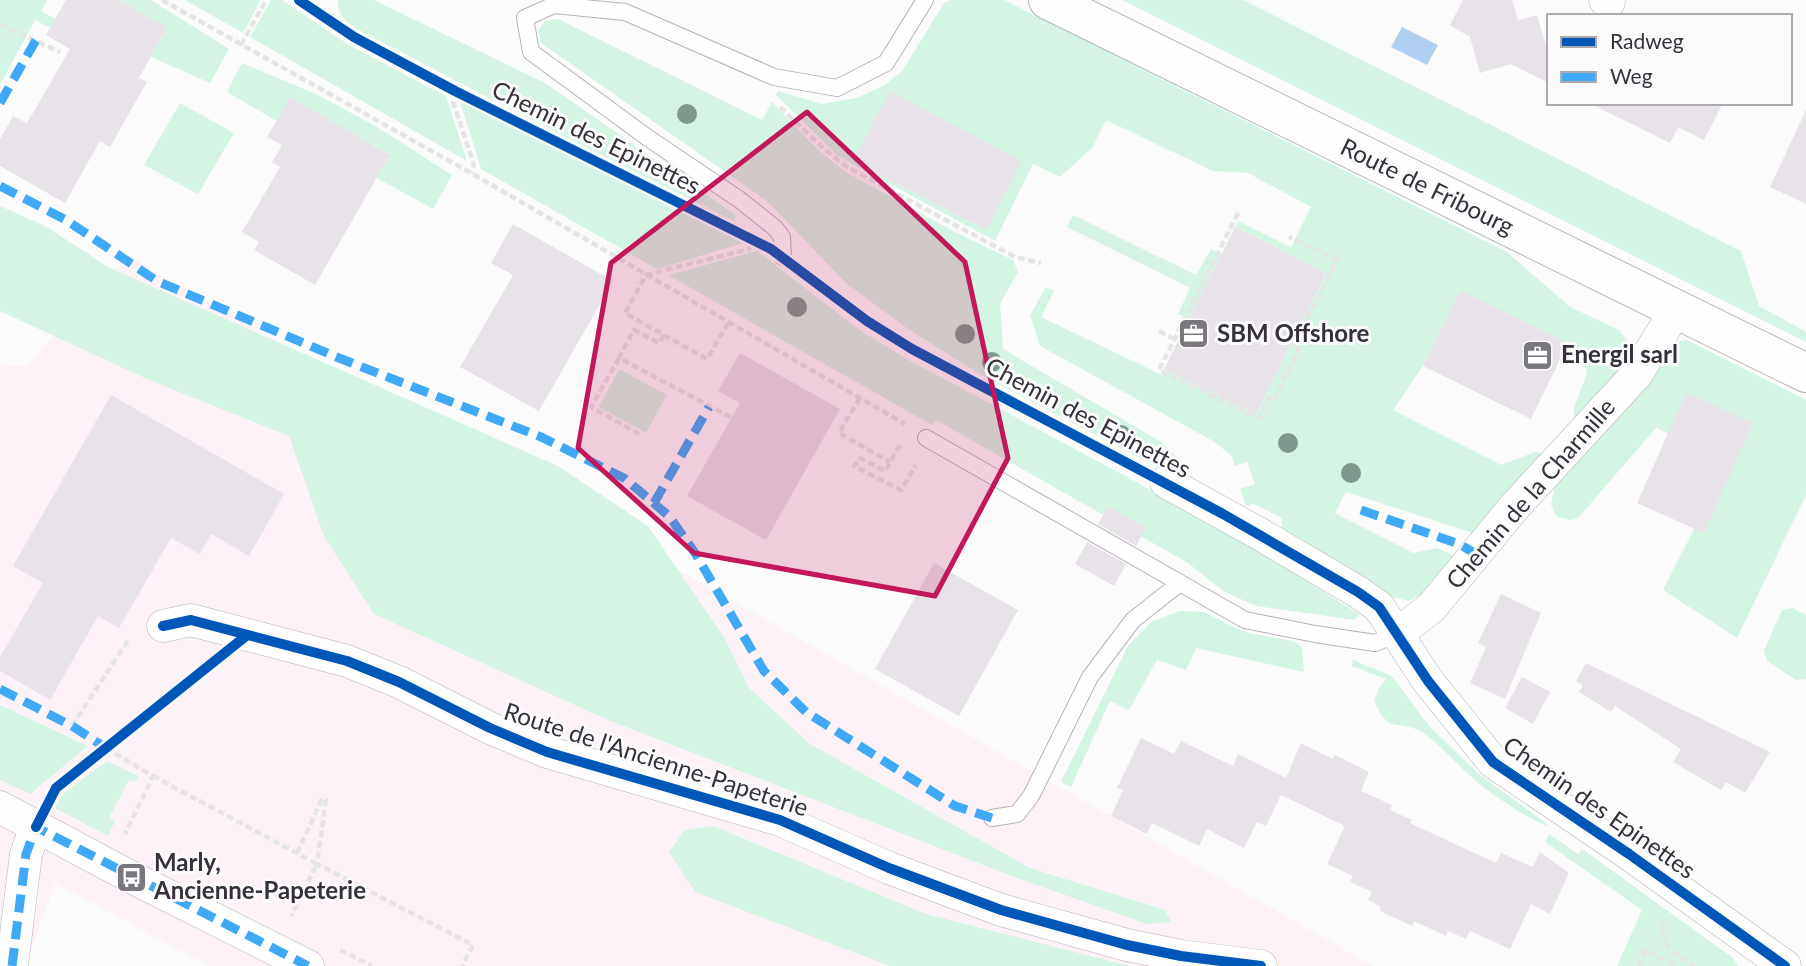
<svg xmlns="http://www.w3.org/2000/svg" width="1806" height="966" font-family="Lato,sans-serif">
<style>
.industrial{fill:#fcf2f8}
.green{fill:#d4f5e4}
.water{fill:#b0d0f1}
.building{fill:#e8e3e8}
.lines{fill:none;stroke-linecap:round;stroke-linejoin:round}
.service-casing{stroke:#b6b3b8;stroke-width:18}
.minor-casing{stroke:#b6b3b8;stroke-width:33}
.secondary-casing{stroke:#b6b3b8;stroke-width:40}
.path{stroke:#e5e5e6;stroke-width:4.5;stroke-dasharray:7 3.5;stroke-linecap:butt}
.service{stroke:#fefefe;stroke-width:16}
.minor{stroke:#fefefe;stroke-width:32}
.secondary{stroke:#fefefe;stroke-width:38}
.quiet{stroke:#3fa9f5;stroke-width:9;stroke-dasharray:18 9;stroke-linecap:butt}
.cycleway-casing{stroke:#fbfbfb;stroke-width:15}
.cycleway{stroke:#0057b8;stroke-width:10}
.tree{fill:#7c998d}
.marked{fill:#c2185b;fill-opacity:0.2;stroke:#c2185b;stroke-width:5;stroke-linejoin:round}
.labels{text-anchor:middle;stroke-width:6;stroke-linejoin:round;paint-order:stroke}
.street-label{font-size:24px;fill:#36303b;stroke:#fbfbfb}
.poi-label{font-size:24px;font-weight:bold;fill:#36303b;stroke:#fbfbfb;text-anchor:start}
</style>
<rect width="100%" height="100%" fill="#fbfbfb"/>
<path class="industrial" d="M130 257 1373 966H209L55 883 26 966H0V364L25 367Z"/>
<path class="green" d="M0 0H47L41 11 56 19 50 28 35 20 0 85Z
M118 0H151L229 49 210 83 151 57 167 27Z
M185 0H261L243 33Z
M271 0H282L349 45 446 96 467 161 250 37Z
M338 0H374L545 83 737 216 734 221 508 108 357 29C346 22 336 14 338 0Z
M950 0H1004L1507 252 1570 307 1619 330 1627 340 1629 354 1626 367 1578 419 1574 418C1571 404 1585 386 1587 370L1568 343 1460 290 1423 366 1393 410 1501 465 1535 452 1542 454 1529 479 1501 498 1473 533 1346 492 1335 513 1413 553 1437 548 1454 556 1422 594 1409 601 1392 597 1281 532 1282 518 1254 504 1246 506 1240 489 1255 484 1247 462 1235 466 1231 455 1213 441 1040 346 1030 315 1046 287 1054 291 1041 317 1162 375 1164 369 1256 414 1326 273 1235 227 1238 221 1291 247 1311 207 1248 173 1213 171 1106 120 1093 147 1060 177 1033 164 995 241 838 156 776 95 778 91 822 104 856 98 883 86 902 71 944 3Z
M1122 0H1243L1741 251 1759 306 1806 332V342Z
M558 19 762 120 772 102 815 147 844 171 951 230 1013 260 1018 272 1000 304 1003 349 1161 442 1185 465 1188 476 1183 481 981 375 908 329 846 283 767 201 541 43 538 31 545 21Z
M242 63 318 95 377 127 452 175 433 209 377 178 389 154 290 98 277 121 227 92Z
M460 101 743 243 657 269 481 169Z
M180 103 234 133 198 194 144 165Z
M0 206 47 227 108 267 558 466 648 526 725 639 749 688 810 744 1030 868 1165 910 1171 922 1147 924 1017 878 608 720 374 614 324 536 289 436 147 379 0 311Z
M1073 215 1196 275 1211 249 1222 254 1189 319 1178 314 1190 288 1067 227Z
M757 251 858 329 905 358 1222 528 1359 614 1355 620 1256 606 1223 591 1188 563 936 420 932 425 668 275Z
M1687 340 1806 400V495L1737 638 1663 590 1728 463 1656 428 1578 518 1570 520 1557 517 1551 505 1555 484 1647 379 1676 342Z
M619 369 667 395 646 433 599 407Z
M1793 608 1806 615V679L1796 680 1767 661 1764 650 1782 610Z
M1180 611 1204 612 1244 632 1293 641 1302 647 1304 672 1196 648 1186 670 1157 660 1129 710 1110 701 1071 787 1061 782 1128 646 1151 622Z
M1353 660 1392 676 1429 726 1479 774 1547 824 1546 826C1518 812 1493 796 1469 775 1455 762 1441 746 1425 734 1401 717 1390 738 1374 701L1378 690 1386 679 1352 666Z
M0 705 88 746 30 794 0 780Z
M107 761 138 776 135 782 129 780 109 818 115 821 108 836 55 808 63 794Z
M713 826 926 914 1130 966H890L695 892 669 852 685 830Z
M1549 834 1578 854 1582 849 1733 958 1738 966H1617L1642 910 1545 842Z"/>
<path class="water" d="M1402 27 1438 45 1427 65 1391 47Z"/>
<path class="building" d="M66 0H118L167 27 139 78 147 82 110 147 100 141 65 203 0 166V139L13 116 27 123 70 49 46 35Z
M1463 0H1512L1518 20 1537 15 1549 55V83L1511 64 1480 73 1470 37 1450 25Z
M890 91 1022 161 986 230 853 161Z
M290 97 390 155 315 285 254 250 259 242 242 232 280 167 272 162 282 145 267 137Z
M1589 103H1723L1704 140 1678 127 1670 143Z
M1806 110V204L1770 187Z
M513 224 613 281 539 411 460 367 513 275 491 263Z
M1235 227 1326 273 1256 414 1164 369Z
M1460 290 1568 343 1531 419 1423 366Z
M740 353 840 409 766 540 687 496 740 403 718 391Z
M1686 393 1753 423 1704 533 1637 503Z
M111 395 284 494 249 556 211 534 200 554 171 538 119 628 98 616 50 700 0 671V657L43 583 13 566Z
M1108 506 1146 528 1136 546 1098 524Z
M1087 542 1126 564 1114 586 1075 564Z
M934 563 1018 610 959 716 875 669Z
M1501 594 1541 613 1505 699 1470 683 1486 647 1478 643Z
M1586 663 1770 752 1745 793 1726 782 1721 790 1673 762 1681 749 1615 706 1611 712 1579 692 1583 686 1576 681Z
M1522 677 1550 692 1533 724 1505 708Z
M1141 738 1174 754 1181 741 1233 766 1238 754 1286 778 1301 743 1333 759 1335 755 1369 772 1361 791 1392 805 1390 810 1412 820 1410 823 1496 863 1501 853 1533 867 1540 852 1569 873 1550 914 1531 904 1510 949 1470 931 1466 939 1448 931 1446 936 1414 921 1412 926 1380 911 1381 907 1368 900 1372 892 1350 882 1353 876 1327 864 1345 826 1281 795 1266 826 1257 822 1244 848 1207 829 1199 846 1152 823 1147 834 1111 816 1123 790 1117 788Z"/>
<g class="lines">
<defs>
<path id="service" d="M783 257 782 237 775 228 740 200 648 138 531 52 525 18 554 5 625 12 774 77 837 88 886 63 925 0
M926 438 1245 620 1315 634 1375 643 1397 634
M992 818 1017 814 1031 796 1090 677 1133 620 1180 583"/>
<path id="minor" d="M1605 0 1609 2
M1166 482 1258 533 1358 592 1379 607 1428 681 1493 762 1629 854 1785 966
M163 626 191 620 347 661 399 682 490 728 547 752 780 820 889 868 1001 910 1127 945 1181 956 1261 966
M1397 634 1431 608 1516 505 1636 375 1676 310
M0 807 131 877 308 966
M12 966 26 854 36 827"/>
<path id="secondary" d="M1048 0 1806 373"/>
</defs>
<use href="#service" class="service-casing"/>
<use href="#minor" class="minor-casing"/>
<use href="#secondary" class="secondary-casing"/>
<path class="path" d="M162 0 471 173 905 424
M0 25 60 52
M241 45 266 0
M455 91 453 102 474 165 471 173
M780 107 823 148 847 167 1015 257 1041 263
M1238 213 1159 370 1259 418 1269 398 1274 400 1299 349 1293 347 1337 260 1289 237
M728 323 707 359 625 313 646 275 749 249 751 245
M1159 331 1174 339
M664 335 659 343 634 330 619 358 734 419
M619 358 591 407 641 435
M860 398 839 433 890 462
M900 445 885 471 860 458 854 466 901 490 916 465
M72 726 129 639
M106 748 153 776 125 834
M153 776 317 864 291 916
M297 853 322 799 326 800 317 864 473 945 462 966
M1665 924 1661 931 1670 950 1694 966
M340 950 372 966
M1639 966 1646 950 1676 966"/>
<use href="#service" class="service"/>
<use href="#minor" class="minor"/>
<use href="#secondary" class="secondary"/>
<path class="quiet" d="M0 103 36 40
M0 186 66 220 157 281 339 358 541 437 624 478 669 516 695 553 764 671 806 712 955 806 992 818
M654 503 709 407
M1361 510 1459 544 1476 554
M0 689 72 726 106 748
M12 966 26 854 36 827 308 966"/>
<defs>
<path id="cycleway" d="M299 0 354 37 455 91 771 249 867 321 912 349 1223 514 1358 592 1379 607 1428 681 1493 762 1629 854 1785 966
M163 626 191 620 347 661 399 682 490 728 547 752 780 820 889 868 1001 910 1127 945 1181 956 1261 966
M36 827 56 788 246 636"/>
</defs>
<use href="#cycleway" class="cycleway-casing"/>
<use href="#cycleway" class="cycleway"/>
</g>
<g class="tree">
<circle cx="687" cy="114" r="10"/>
<circle cx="797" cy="307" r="10"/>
<circle cx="965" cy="334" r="10"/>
<circle cx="992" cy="362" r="10"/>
<circle cx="1121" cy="435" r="10"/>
<circle cx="1288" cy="443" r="10"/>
<circle cx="1351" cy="473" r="10"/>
</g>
<path class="marked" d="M807 112 965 262 1008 458 935 596 694 553 578 448 611 263Z"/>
<defs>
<symbol id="office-square" viewBox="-11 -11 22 22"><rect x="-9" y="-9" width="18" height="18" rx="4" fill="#7b777e" stroke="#fbfbfb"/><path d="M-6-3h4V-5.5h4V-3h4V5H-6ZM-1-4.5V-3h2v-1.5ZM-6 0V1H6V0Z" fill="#fff"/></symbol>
<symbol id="bus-square" viewBox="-11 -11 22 22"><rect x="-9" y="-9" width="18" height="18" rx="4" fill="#7b777e" stroke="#fbfbfb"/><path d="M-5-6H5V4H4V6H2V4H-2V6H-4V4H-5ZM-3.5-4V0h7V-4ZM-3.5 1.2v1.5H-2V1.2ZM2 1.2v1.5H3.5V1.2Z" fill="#fff"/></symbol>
</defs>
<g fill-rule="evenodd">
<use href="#office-square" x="1176" y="316" width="35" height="35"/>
<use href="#office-square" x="1520" y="338" width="35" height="35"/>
<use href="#bus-square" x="114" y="860" width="35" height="35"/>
</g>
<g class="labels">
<g class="street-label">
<text transform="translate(596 138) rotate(26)" y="8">Chemin des Epinettes</text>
<text transform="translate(1427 187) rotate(26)" y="8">Route de Fribourg</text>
<text transform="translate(1088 418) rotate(28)" y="8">Chemin des Epinettes</text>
<text transform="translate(1531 494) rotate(-49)" y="8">Chemin de la Charmille</text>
<text transform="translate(656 760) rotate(18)" y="8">Route de l'Ancienne-Papeterie</text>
<text transform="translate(1599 808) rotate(35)" y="8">Chemin des Epinettes</text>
</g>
<g class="poi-label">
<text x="1217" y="342">SBM Offshore</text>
<text x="1561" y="363">Energil sarl</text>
<text x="154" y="871">Marly,<tspan x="154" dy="28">Ancienne-Papeterie</tspan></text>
</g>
</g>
<rect x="1547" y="14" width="245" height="91" fill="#fbfbfb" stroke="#acaaae" stroke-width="2"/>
<rect x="1561" y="37" width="35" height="10" fill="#0057b8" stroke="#acaaae" stroke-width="2"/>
<text x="1610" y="49" font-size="21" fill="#36303b">Radweg</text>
<rect x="1561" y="72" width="35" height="10" fill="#3fa9f5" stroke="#acaaae" stroke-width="2"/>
<text x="1610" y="84" font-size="21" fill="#36303b">Weg</text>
</svg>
